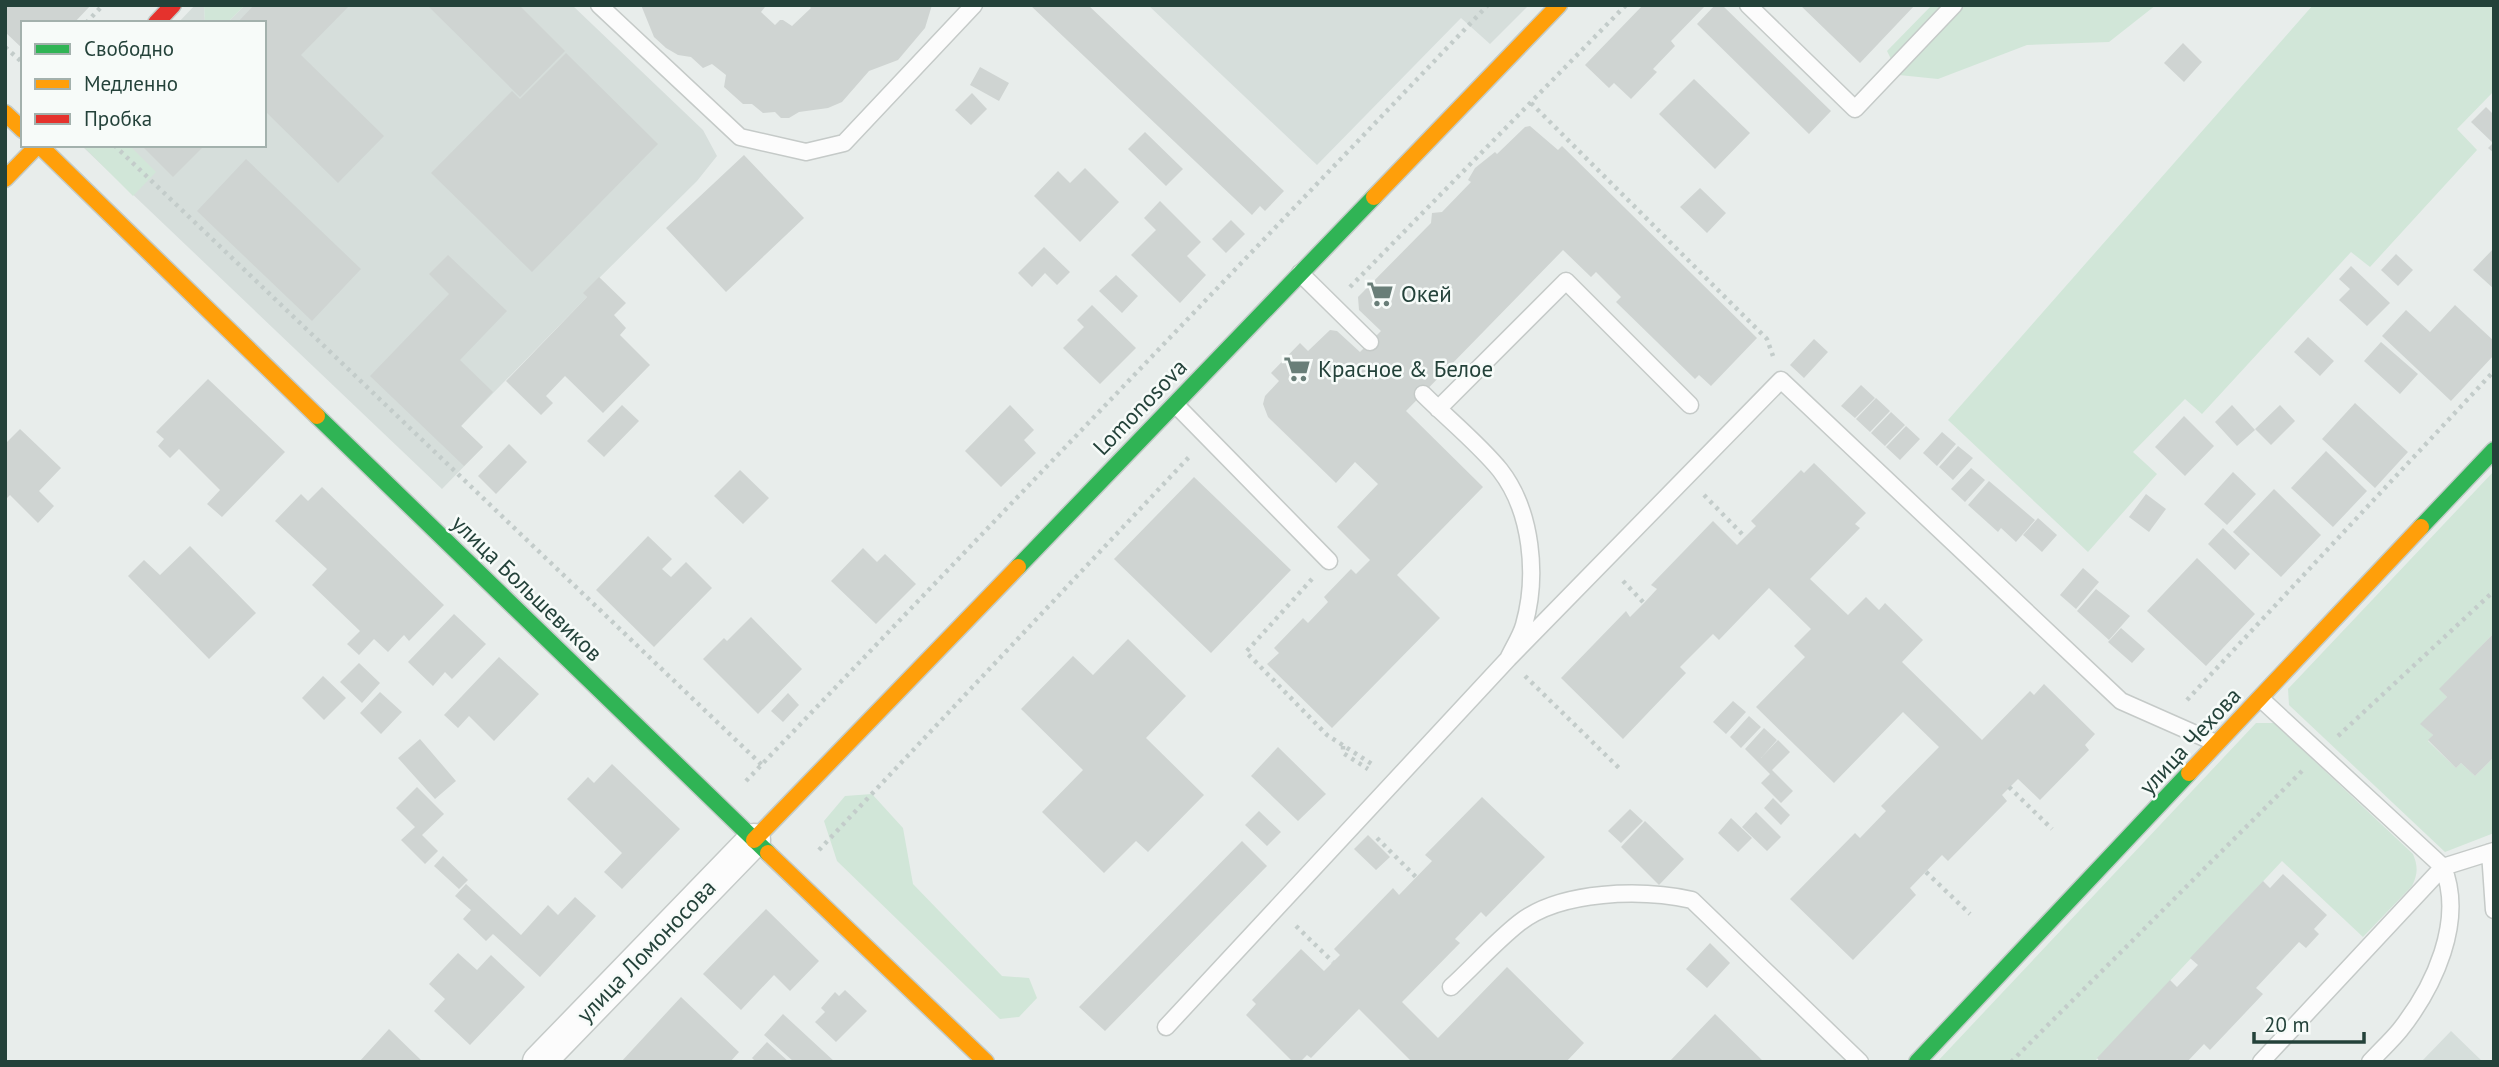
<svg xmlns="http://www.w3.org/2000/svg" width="2499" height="1067" font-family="'PT Sans',sans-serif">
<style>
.built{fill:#d6dedb}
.green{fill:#d1e6d8}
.building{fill:#cfd4d2}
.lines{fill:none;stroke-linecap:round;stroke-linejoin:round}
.lane-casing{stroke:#c5cac8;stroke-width:19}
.street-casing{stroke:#c5cac8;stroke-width:35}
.fast-casing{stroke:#c3cbc8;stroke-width:19}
.slow-casing{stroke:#c3cbc8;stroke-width:19}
.jam-casing{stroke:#c3cbc8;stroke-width:19}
.path{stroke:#c3ccca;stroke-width:4.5;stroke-dasharray:3.5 5;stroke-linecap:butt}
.lane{stroke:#fcfcfc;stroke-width:16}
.street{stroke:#fcfcfc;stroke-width:32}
.fast{stroke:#30b455;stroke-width:16}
.slow{stroke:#ff9f0a;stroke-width:16}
.jam{stroke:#e5322d;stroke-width:16}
.labels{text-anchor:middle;stroke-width:5;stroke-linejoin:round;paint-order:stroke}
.poi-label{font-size:23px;fill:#24423a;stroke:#f7fbf9;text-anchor:start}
.street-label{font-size:23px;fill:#24423a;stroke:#f7fbf9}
</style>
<rect width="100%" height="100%" fill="#e8edeb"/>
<path class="built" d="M195 5H204L205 23H178Z
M245 5H572L703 130 717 156 697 181 584 293 587 297 461 426 483 447 442 489 83 147 82 145H264V23H227Z
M1148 5H1529L1490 44 1461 18 1317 165Z
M2451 1031 2483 1062H2421Z"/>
<path class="green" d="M204 5H245L227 23H205Z
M1932 5H2156L2109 42 2027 45 1938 79 1899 75 1887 51Z
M2313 5H2494V91L2457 129 2477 150 2370 267 2351 252 2202 414 2185 399 2133 452 2157 474 2088 552 1948 420Z
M82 145H129L156 172 133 196Z
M2494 471V633L2440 689 2447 697 2421 724 2433 735 2428 741 2456 768 2461 763 2475 776 2494 757V833L2445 852 2289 705 2288 689Z
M2256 723H2274L2413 854C2418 866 2418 874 2412 886L2363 937 2282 861 2094 1062H1937Z
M872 794 903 828 913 884 1002 976 1029 978 1037 998 1019 1017 1000 1019 837 861 824 821 845 796Z"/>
<path class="building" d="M5 5H91L74 23H23V49L5 32Z
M254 5H350L301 55 384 136 338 183 264 110V23H237Z
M427 5H519L565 51 520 97Z
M641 5H763L765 7 761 12 775 25 780 20H783L792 26 811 8 808 5H932L925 28 898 60 869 71 842 102 828 108 799 112 789 118H781L775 112 763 113 752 104H743L724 87 726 75 712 64 703 68 691 57 678 55 666 48 654 37Z
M1030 5H1088L1284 191 1265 211 1260 206 1252 215Z
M1643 5H1706L1671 41 1675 46 1653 69 1657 72 1631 99 1614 83 1609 88 1585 65Z
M1715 5H1722L1831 111 1809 134 1697 24Z
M1800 5H1915L1860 63Z
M2183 43 2202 62 2184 82 2164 63Z
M566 53 658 144 532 272 431 173 512 91 520 99Z
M980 67 1009 83 999 101 970 85Z
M1694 79 1750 133 1715 169 1659 114Z
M972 93 987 109 971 125 955 110Z
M2486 107 2494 115V153L2488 148 2493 143 2471 122Z
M1530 126 1558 150 1562 146 1757 338 1711 386 1699 375 1695 379 1616 302 1621 297 1596 272 1591 277 1563 250 1406 411 1483 487 1397 575 1440 618 1332 728 1267 664 1279 653 1274 648 1303 618 1308 623 1328 602 1324 597 1351 569 1356 574 1370 560 1337 527 1378 484 1355 462 1336 483 1268 417 1263 404 1265 396 1279 381 1271 373 1300 343 1308 351 1330 330 1337 331 1360 352 1381 331 1359 310 1358 297 1431 223 1432 213 1442 212 1471 182 1468 180 1475 168 1495 152 1497 154 1525 127Z
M1145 132 1183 169 1166 186 1128 149Z
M141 145H205L173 177Z
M744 155 804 218 726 292 666 228Z
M246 159 361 269 312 321 197 211Z
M1085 168 1119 202 1080 242 1034 196 1058 171 1070 183Z
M1700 188 1726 213 1707 233 1680 207Z
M1160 201 1201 242 1187 256 1206 275 1180 303 1131 255 1156 230 1144 218Z
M1231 220 1245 234 1226 253 1212 239Z
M1044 247 1070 272 1057 285 1045 273 1032 287 1018 273Z
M2494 248V289L2473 270Z
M2396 254 2413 270 2398 286 2381 270Z
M448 255 507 311 460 360 493 392 461 426 483 447 464 466 370 376 449 294 429 274Z
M2351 266 2390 303 2367 326 2339 300 2350 289 2339 279Z
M1116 275 1138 296 1122 313 1099 291Z
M599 277 626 303 614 315 626 328 620 335 650 365 603 413 565 376 546 396 553 403 541 415 506 381 587 297 583 293Z
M1092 305 1136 348 1100 384 1063 348 1084 327 1077 320Z
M2455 305 2494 341V355L2451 401 2382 336 2406 310 2430 332Z
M2308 337 2334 361 2320 376 2294 352Z
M1814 339 1828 352 1804 378 1790 365Z
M2381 342 2418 374 2400 394 2364 361Z
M208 379 285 452 222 517 207 504 220 490 179 449 170 458 158 446 164 439 156 432Z
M1861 385 1875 398 1855 418 1841 406Z
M1876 398 1890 411 1870 432 1856 419Z
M2355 403 2408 452 2375 488 2322 439Z
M622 405 639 421 604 457 587 441Z
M1010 405 1034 430 1024 440 1036 453 1001 487 965 451Z
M2232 405 2255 430 2237 446 2215 422Z
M2280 405 2295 421 2271 445 2255 429Z
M1891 412 1905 425 1885 446 1871 433Z
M2184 416 2214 446 2185 476 2155 447Z
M1906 426 1920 439 1900 460 1886 447Z
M20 429 61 468 39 491 54 506 38 523 10 495 5 500V444Z
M1942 432 1956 444 1937 466 1923 453Z
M509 444 527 462 496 494 478 476Z
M1958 446 1973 458 1953 480 1939 467Z
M2326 451 2367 491 2333 527 2291 488Z
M1814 463 1866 513 1855 524 1860 528 1810 579 1848 615 1866 597 1879 610 1885 603 1923 640 1902 662 1982 740 2030 691 2034 695 2044 684 2095 734 2085 745 2089 750 2040 800 2018 779 2002 795 2007 801 1948 861 1942 855 1910 888 1916 895 1853 960 1790 899 1855 833 1860 838 1886 811 1881 806 1939 747 1903 712 1834 783 1756 707 1805 657 1794 646 1811 629 1769 588 1719 640 1713 634 1680 667 1686 673 1623 739 1561 678 1626 611 1630 617 1644 603 1657 589 1651 585 1713 521 1737 545 1756 526 1751 521 1801 470 1804 473Z
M1971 468 1985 480 1965 502 1951 489Z
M740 470 769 498 743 524 714 496Z
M2233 472 2256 494 2227 525 2204 504Z
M1194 477 1291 570 1211 653 1114 559Z
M1989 481 2035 520 2016 542 2001 528 1998 532 1968 505Z
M322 487 444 605 409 641 404 635 388 652 374 639 359 655 347 644 360 631 312 585 327 569 275 521 301 494 308 501Z
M2274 489 2321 535 2281 577 2233 532Z
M2146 494 2166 509 2149 532 2129 517Z
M2038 518 2057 535 2042 552 2023 535Z
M2223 528 2250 554 2235 570 2208 544Z
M648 536 672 559 662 569 671 577 686 562 712 588 654 647 596 590Z
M190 546 256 613 209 659 128 576 144 560 160 575Z
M863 548 877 562 885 554 916 584 876 624 831 581Z
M2197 558 2255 614 2206 666 2147 611Z
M2083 568 2099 582 2076 609 2060 595Z
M2096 589 2130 616 2109 640 2077 611Z
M454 614 486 644 452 679 445 672 433 686 408 662Z
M751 617 802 669 758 714 703 659 724 638 727 641Z
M2121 628 2145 649 2132 663 2108 642Z
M2494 633V757L2475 776 2461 763 2456 768 2428 740 2433 735 2420 724 2447 697 2439 689Z
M1128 639 1186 696 1146 738 1204 795 1148 852 1136 841 1104 873 1042 812 1083 770 1021 709 1073 656 1093 675Z
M499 657 539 694 494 741 469 716 458 728 444 715Z
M359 663 380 683 362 703 340 682Z
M323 676 346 698 324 720 302 698Z
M380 692 402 712 381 734 360 713Z
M788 693 799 705 783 722 771 711Z
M1733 701 1746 712 1726 734 1713 722Z
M1749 716 1761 727 1741 748 1730 737Z
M1764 728 1777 740 1761 758 1778 740 1790 752 1772 770 1793 791 1781 803 1761 783 1770 774 1745 749Z
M420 739 456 781 435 799 398 758Z
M1278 747 1326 794 1298 821 1251 776Z
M612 764 680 829 622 889 604 872 622 853 567 799 588 777 594 783Z
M417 787 444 814 422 835 438 851 425 864 401 840 415 827 396 808Z
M1482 797 1545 857 1486 917 1481 912 1455 939 1460 943 1402 1002 1438 1038 1507 967 1584 1043 1566 1062H1412L1359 1009 1311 1058 1307 1055 1300 1062H1293L1246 1015 1256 1004 1252 1000 1301 949 1324 971 1340 955 1334 949 1393 888 1399 895 1432 861 1425 855Z
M1773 798 1790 815 1781 825 1764 808Z
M1630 809 1643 821 1621 843 1608 831Z
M1259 811 1281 832 1267 846 1245 825Z
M1756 812 1781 837 1767 851 1742 827Z
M1731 818 1752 838 1738 852 1718 833Z
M1645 821 1684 859 1659 885 1621 847Z
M1368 835 1390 857 1376 870 1354 849Z
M1242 841 1267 866 1105 1031 1079 1007Z
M443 856 468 880 459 889 434 866Z
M2283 874 2327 915 2314 929 2319 934 2306 948 2299 942 2256 988 2263 994 2210 1050 2204 1044 2187 1062H2100L2097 1058 2170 980 2177 987 2198 965 2190 958 2263 881 2270 888Z
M466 884 521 935 548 905 558 915 575 897 596 916 540 977 493 934 486 941 463 919 471 910 455 896Z
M766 909 819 961 790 991 774 975 741 1010 703 974Z
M1710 943 1730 963 1707 988 1686 969Z
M458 953 477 970 491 955 525 987 470 1045 434 1011 445 999 429 984Z
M845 990 867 1011 836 1042 815 1022 825 1012 821 1008 835 992 839 996Z
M681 997 739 1052 730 1062H621Z
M783 1014 835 1062H794L764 1035Z
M1715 1014 1764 1062H1669Z
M389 1029 423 1062H359Z
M767 1042 789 1062H756L752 1058Z"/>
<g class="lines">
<defs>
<path id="lane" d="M599 5 740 137 806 152 844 143 974 5
M1748 5 1855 109 1954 5
M1300 273 1370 342
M1175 404 1329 561
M1438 409 1566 281 1690 405
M1508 659 1781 380 2121 701 2216 743
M2490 852 2494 910
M1451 987C1474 966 1495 942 1519 923 1561 890 1642 889 1692 900L1860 1062
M1166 1027 1508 659C1513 648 1521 636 1524 625 1538 576 1532 511 1500 470 1480 445 1446 417 1423 394
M2261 1062 2443 867 2261 699
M2370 1062C2380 1051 2391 1041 2400 1030 2434 987 2465 921 2443 867L2494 851"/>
<path id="street" d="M539 1062 754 840"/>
<path id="fast" d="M317 416 768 853
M2421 527 2494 450
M1018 567 1374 197
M1917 1062 2189 773"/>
<path id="slow" d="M5 113 23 130
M39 145 317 416
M5 179 38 145
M1374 197 1559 5
M2189 773 2421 527
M754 840 1018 567
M768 853 986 1062"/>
<path id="jam" d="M156 23 173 5"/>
</defs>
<use href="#lane" class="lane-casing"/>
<use href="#street" class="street-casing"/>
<use href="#fast" class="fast-casing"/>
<use href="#slow" class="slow-casing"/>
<use href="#jam" class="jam-casing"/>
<path class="path" d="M86 23 103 5
M5 47 23 63
M1531 103 1767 339 1773 356
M114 145 762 765
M1350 287 1626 5
M1704 495 1745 537
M1312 579 1246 652 1327 735 1375 766
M1623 581 1644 603
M1525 676 1622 771
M2187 700 2494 371
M2338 736 2494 591
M1343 746V753L1368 769
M746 781 1488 5
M2009 787 2052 829
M1377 838 1416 877
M819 850 1190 456
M1926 872 1970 914
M1296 926 1333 962
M2011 1062 2302 771"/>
<use href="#lane" class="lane"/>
<use href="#street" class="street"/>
<use href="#fast" class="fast"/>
<use href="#slow" class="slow"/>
<use href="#jam" class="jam"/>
</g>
<defs>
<symbol id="supermarket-bare" viewBox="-9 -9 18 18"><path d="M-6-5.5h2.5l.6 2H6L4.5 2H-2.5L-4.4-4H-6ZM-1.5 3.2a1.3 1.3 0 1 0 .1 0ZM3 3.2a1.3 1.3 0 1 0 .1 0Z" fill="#697e78" stroke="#f7fbf9" stroke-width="2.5" paint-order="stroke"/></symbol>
</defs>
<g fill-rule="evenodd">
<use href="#supermarket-bare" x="1361" y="275" width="38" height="38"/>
<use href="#supermarket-bare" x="1278" y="350" width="38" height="38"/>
</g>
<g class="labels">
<g class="poi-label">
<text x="1401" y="302">Окей</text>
<text x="1318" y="377">Красное &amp; Белое</text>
</g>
<g class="street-label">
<text transform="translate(1140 407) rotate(-46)" y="8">Lomonosova</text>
<text transform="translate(527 588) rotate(44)" y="8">улица Большевиков</text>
<text transform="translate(2190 741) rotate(-47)" y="8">улица Чехова</text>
<text transform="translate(646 951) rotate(-46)" y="8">улица Ломоносова</text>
</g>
</g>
<rect width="2499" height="1067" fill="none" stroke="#24423a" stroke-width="14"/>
<rect x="21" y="21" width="245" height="126" fill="#f7fbf9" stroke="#a3b1ad" stroke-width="2"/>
<rect x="35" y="44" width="35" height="10" fill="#30b455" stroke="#a3b1ad" stroke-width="2"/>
<text x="84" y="56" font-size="21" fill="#24423a">Свободно</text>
<rect x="35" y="79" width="35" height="10" fill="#ff9f0a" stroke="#a3b1ad" stroke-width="2"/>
<text x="84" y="91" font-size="21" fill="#24423a">Медленно</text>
<rect x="35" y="114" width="35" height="10" fill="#e5322d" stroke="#a3b1ad" stroke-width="2"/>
<text x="84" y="126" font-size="21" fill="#24423a">Пробка</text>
<path d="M2254 1032v10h110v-10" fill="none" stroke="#24423a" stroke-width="3.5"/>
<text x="2264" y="1032" font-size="21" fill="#24423a" stroke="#f7fbf9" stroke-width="5" paint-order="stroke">20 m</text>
</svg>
